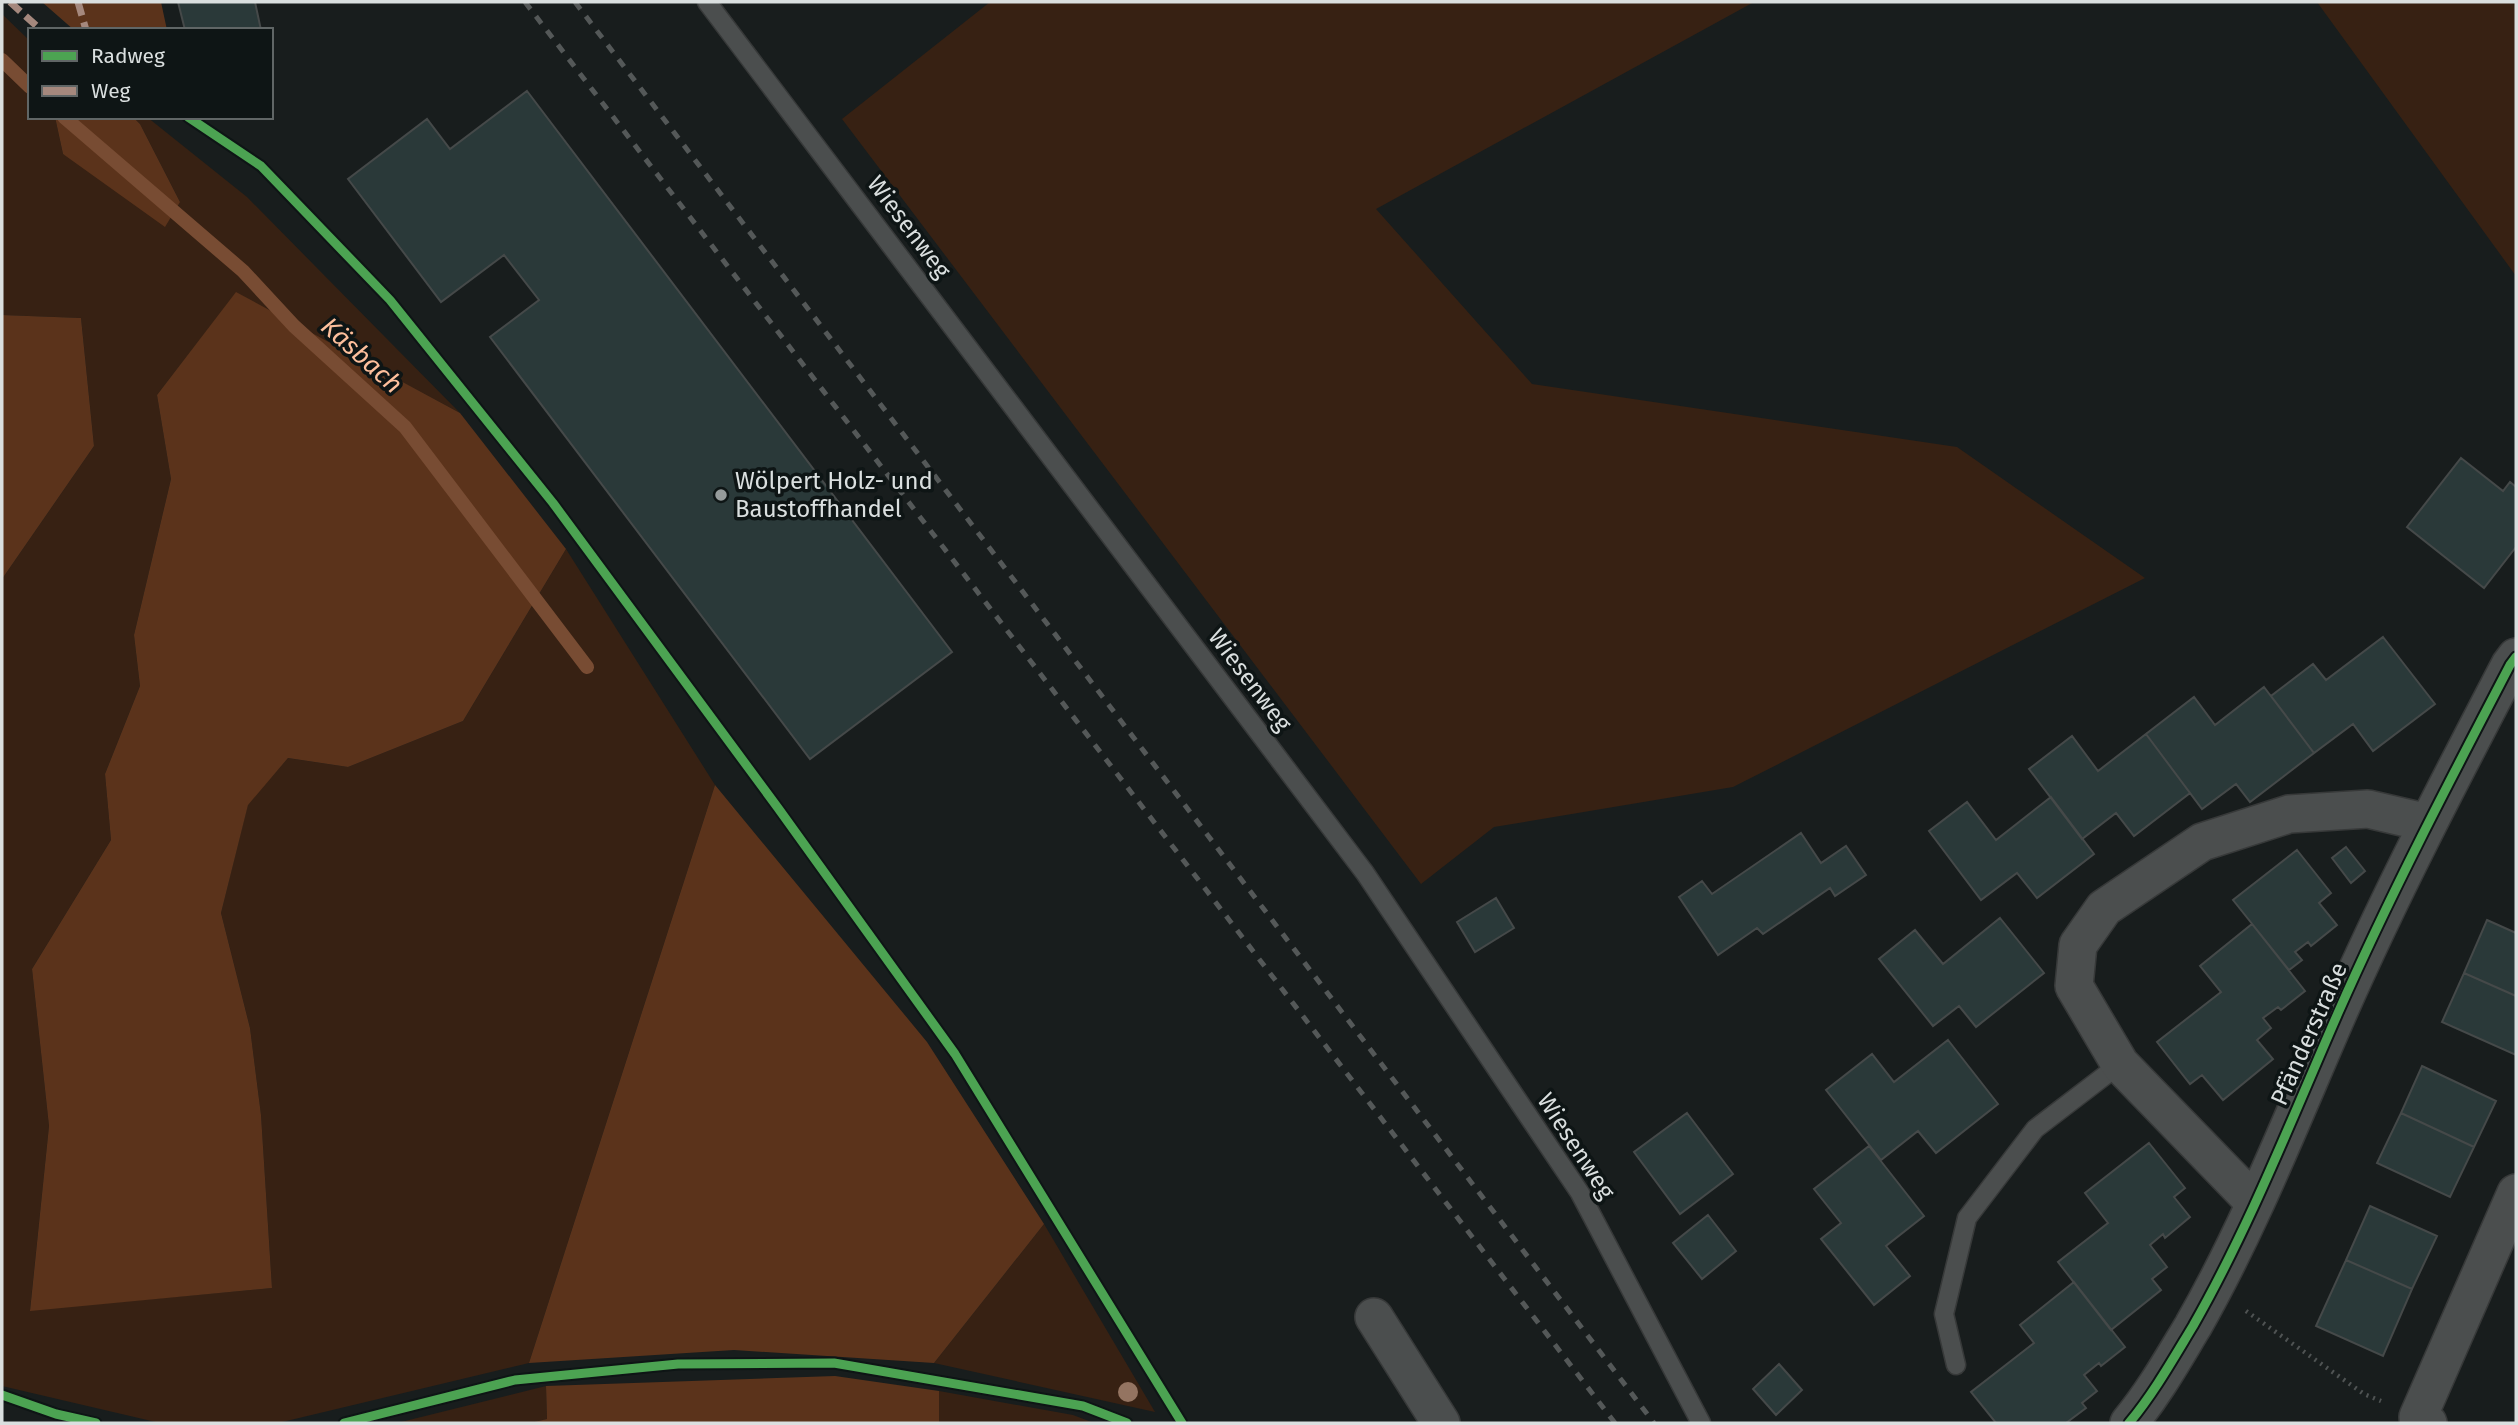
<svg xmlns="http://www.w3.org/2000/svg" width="2518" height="1425" font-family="'Fira Sans',sans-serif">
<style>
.green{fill:#372113}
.forest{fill:#5b331b}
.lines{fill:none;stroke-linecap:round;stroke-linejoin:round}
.stream{stroke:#784c33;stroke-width:14}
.building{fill:#2a3939;stroke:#454949;stroke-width:2}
.lane-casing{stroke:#373939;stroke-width:21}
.street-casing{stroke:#373939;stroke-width:40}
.path{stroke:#4f5353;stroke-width:4.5;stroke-dasharray:2 5;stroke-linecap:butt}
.lane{stroke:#4b4e4e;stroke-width:18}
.street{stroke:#4b4e4e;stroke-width:37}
.rail{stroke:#545858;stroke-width:5;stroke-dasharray:9 9;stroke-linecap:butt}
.quiet{stroke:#a5887d;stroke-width:7;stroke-dasharray:14 7;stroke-linecap:butt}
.cycleway-casing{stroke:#0e1515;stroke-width:13}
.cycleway{stroke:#4ca352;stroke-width:9}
.tree{fill:#947461}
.poi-dot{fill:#969b9b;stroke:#0e1515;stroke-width:2.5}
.labels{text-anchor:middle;stroke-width:7;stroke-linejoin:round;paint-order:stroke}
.street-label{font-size:24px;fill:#dadfdf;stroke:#0e1515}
.poi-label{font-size:24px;fill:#dadfdf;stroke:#0e1515;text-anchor:start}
.water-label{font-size:26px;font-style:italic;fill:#fdbf9c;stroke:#0e1515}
</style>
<rect width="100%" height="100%" fill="#181d1d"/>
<path class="green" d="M990 2H1754L1376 209 1532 384 1957 447 2145 578 1733 787 1494 827 1421 884 842 119Z
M2317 2H2516V276Z
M2 14 30 41V117H55L63 154 180 202 140 124 133 117H147L247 197 460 413 236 293 157 395 171 479 134 635 140 686 105 774 111 840 32 969 49 1126 30 1310 272 1288 261 1115 250 1028 221 913 248 804 288 758 348 767 463 721 566 549 715 785 529 1363 278 1423H160L2 1386V579L94 446 81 318 2 315Z
M1044 1224 1155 1412 934 1363Z
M546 1386 547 1419 530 1423H397Z
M939 1391 1073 1415 1094 1423H939Z"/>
<path class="forest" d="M42 2H161L167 30H74Z
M55 117H133L140 124 180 202 165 227 63 154Z
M236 292 460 413 566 549 463 721 348 767 288 758 248 805 221 913 250 1028 261 1115 272 1288 30 1311 49 1126 32 969 111 840 105 774 140 686 134 635 171 479 157 395Z
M2 315 81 318 94 446 2 579Z
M715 785 927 1042 1044 1224 934 1363 734 1350 529 1363Z
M835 1376 939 1391V1423H530L547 1419 546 1386Z"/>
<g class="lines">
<path class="stream" d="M2 60 30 87
M64 117 243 271 294 326 405 427 587 667"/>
</g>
<path class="building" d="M178 2H255L261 30H185Z
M527 91 952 652 810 759 490 337 539 300 504 255 441 302 348 179 427 119 450 149Z
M2461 458 2503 491 2510 482 2516 487V547L2484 588 2407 527Z
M2383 637 2435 704 2373 751 2353 724 2314 753 2271 696 2313 664 2326 680Z
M2264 687 2314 753 2250 802 2236 784 2202 809 2146 734 2194 697 2215 725Z
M2146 734 2190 793 2134 836 2116 813 2082 839 2029 769 2072 736 2098 771Z
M2051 797 2094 854 2037 898 2017 873 1981 900 1929 831 1967 802 1996 840Z
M1801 833 1821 863 1846 846 1866 875 1835 896 1830 888 1763 934 1757 928 1718 955 1679 897 1702 881 1712 894Z
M2346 847 2365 871 2351 883 2332 858Z
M2297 850 2331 893 2319 903 2337 925 2311 946 2308 942 2295 952 2302 960 2289 970 2233 900Z
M1496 898 1514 928 1475 952 1457 922Z
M2000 918 2044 973 1976 1027 1959 1006 1933 1026 1879 959 1915 930 1943 964Z
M2487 920 2516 933V996L2464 973Z
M2252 924 2305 991 2281 1010 2278 1007 2263 1018 2271 1028 2257 1040 2273 1059 2223 1100 2202 1075 2190 1084 2157 1042 2221 992 2200 966Z
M2464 973 2516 996V1055L2442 1022Z
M1948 1040 1998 1104 1936 1153 1918 1131 1881 1160 1826 1090 1872 1054 1894 1082Z
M2422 1066 2496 1101 2474 1147 2401 1113Z
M1687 1113 1733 1174 1680 1214 1634 1152Z
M2401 1113 2474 1147 2450 1197 2377 1163Z
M2149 1143 2185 1188 2174 1197 2190 1217 2165 1238 2163 1234 2150 1245 2167 1267 2152 1279 2161 1290 2111 1330 2058 1262 2108 1223 2085 1193Z
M1869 1146 1924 1216 1886 1246 1910 1276 1874 1305 1821 1239 1841 1223 1814 1189Z
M2370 1206 2437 1236 2412 1289 2346 1260Z
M1708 1215 1736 1251 1702 1279 1673 1243Z
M2346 1260 2412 1289 2383 1356 2316 1326Z
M2074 1282 2125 1347 2101 1366 2099 1363 2084 1375 2097 1391 2082 1403 2086 1408 2066 1423H1996L1971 1392 2034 1343 2020 1325Z
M1779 1364 1802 1390 1776 1415 1753 1389Z"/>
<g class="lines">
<defs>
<path id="lane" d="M707 2 1365 873 1580 1193 1701 1423
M1956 1365 1944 1314 1967 1218 2035 1129 2120 1064"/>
<path id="street" d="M2255 1203 2120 1064 2074 986 2078 945 2104 908 2202 842 2289 814 2368 809 2428 823
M1374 1317 1441 1423
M2129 1423C2154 1393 2173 1359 2193 1326 2250 1226 2292 1118 2338 1013 2390 895 2450 780 2510 665L2516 657
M2428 1423 2418 1417 2516 1193"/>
</defs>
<use href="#lane" class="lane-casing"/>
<use href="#street" class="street-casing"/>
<path class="path" d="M2246 1311 2364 1394 2381 1401"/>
<use href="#lane" class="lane"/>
<use href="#street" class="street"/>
<path class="rail" d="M525 2 1615 1423
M575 2 1654 1423"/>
<path class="quiet" d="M10 2 41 30
M78 2 86 30"/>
<defs>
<path id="cycleway" d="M188 117 261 166 390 300 553 503 778 808 955 1054 1182 1423
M2 1395 56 1414 96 1423
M344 1423 515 1380 678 1364 834 1363 1083 1406 1127 1423
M2129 1423C2154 1393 2173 1359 2193 1326 2250 1226 2292 1118 2338 1013 2390 895 2450 780 2510 665L2516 657"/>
</defs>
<use href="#cycleway" class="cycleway-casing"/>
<use href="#cycleway" class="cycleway"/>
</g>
<circle class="tree" cx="1128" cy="1392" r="10"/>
<circle class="poi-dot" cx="721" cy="495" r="7"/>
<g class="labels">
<g class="street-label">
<text transform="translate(909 227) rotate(53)" y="8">Wiesenweg</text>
<text transform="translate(1250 680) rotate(53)" y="8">Wiesenweg</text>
<text transform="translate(2309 1034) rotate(-66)" y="8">Pfänderstraße</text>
<text transform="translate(1576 1146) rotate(57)" y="8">Wiesenweg</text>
</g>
<g class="poi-label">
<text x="735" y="489">Wölpert Holz- und<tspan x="735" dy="28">Baustoffhandel</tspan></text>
</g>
<g class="water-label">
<text transform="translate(362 355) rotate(42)" y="9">Käsbach</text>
</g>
</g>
<rect width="2518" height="1425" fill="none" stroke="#dadfdf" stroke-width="7"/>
<rect x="28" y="28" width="245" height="91" fill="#0e1515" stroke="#606666" stroke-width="2"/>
<rect x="42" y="51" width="35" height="10" fill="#4ca352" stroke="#606666" stroke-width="2"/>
<text x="91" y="63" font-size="21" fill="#dadfdf">Radweg</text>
<rect x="42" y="86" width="35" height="10" fill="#a5887d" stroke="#606666" stroke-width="2"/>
<text x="91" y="98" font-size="21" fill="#dadfdf">Weg</text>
</svg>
